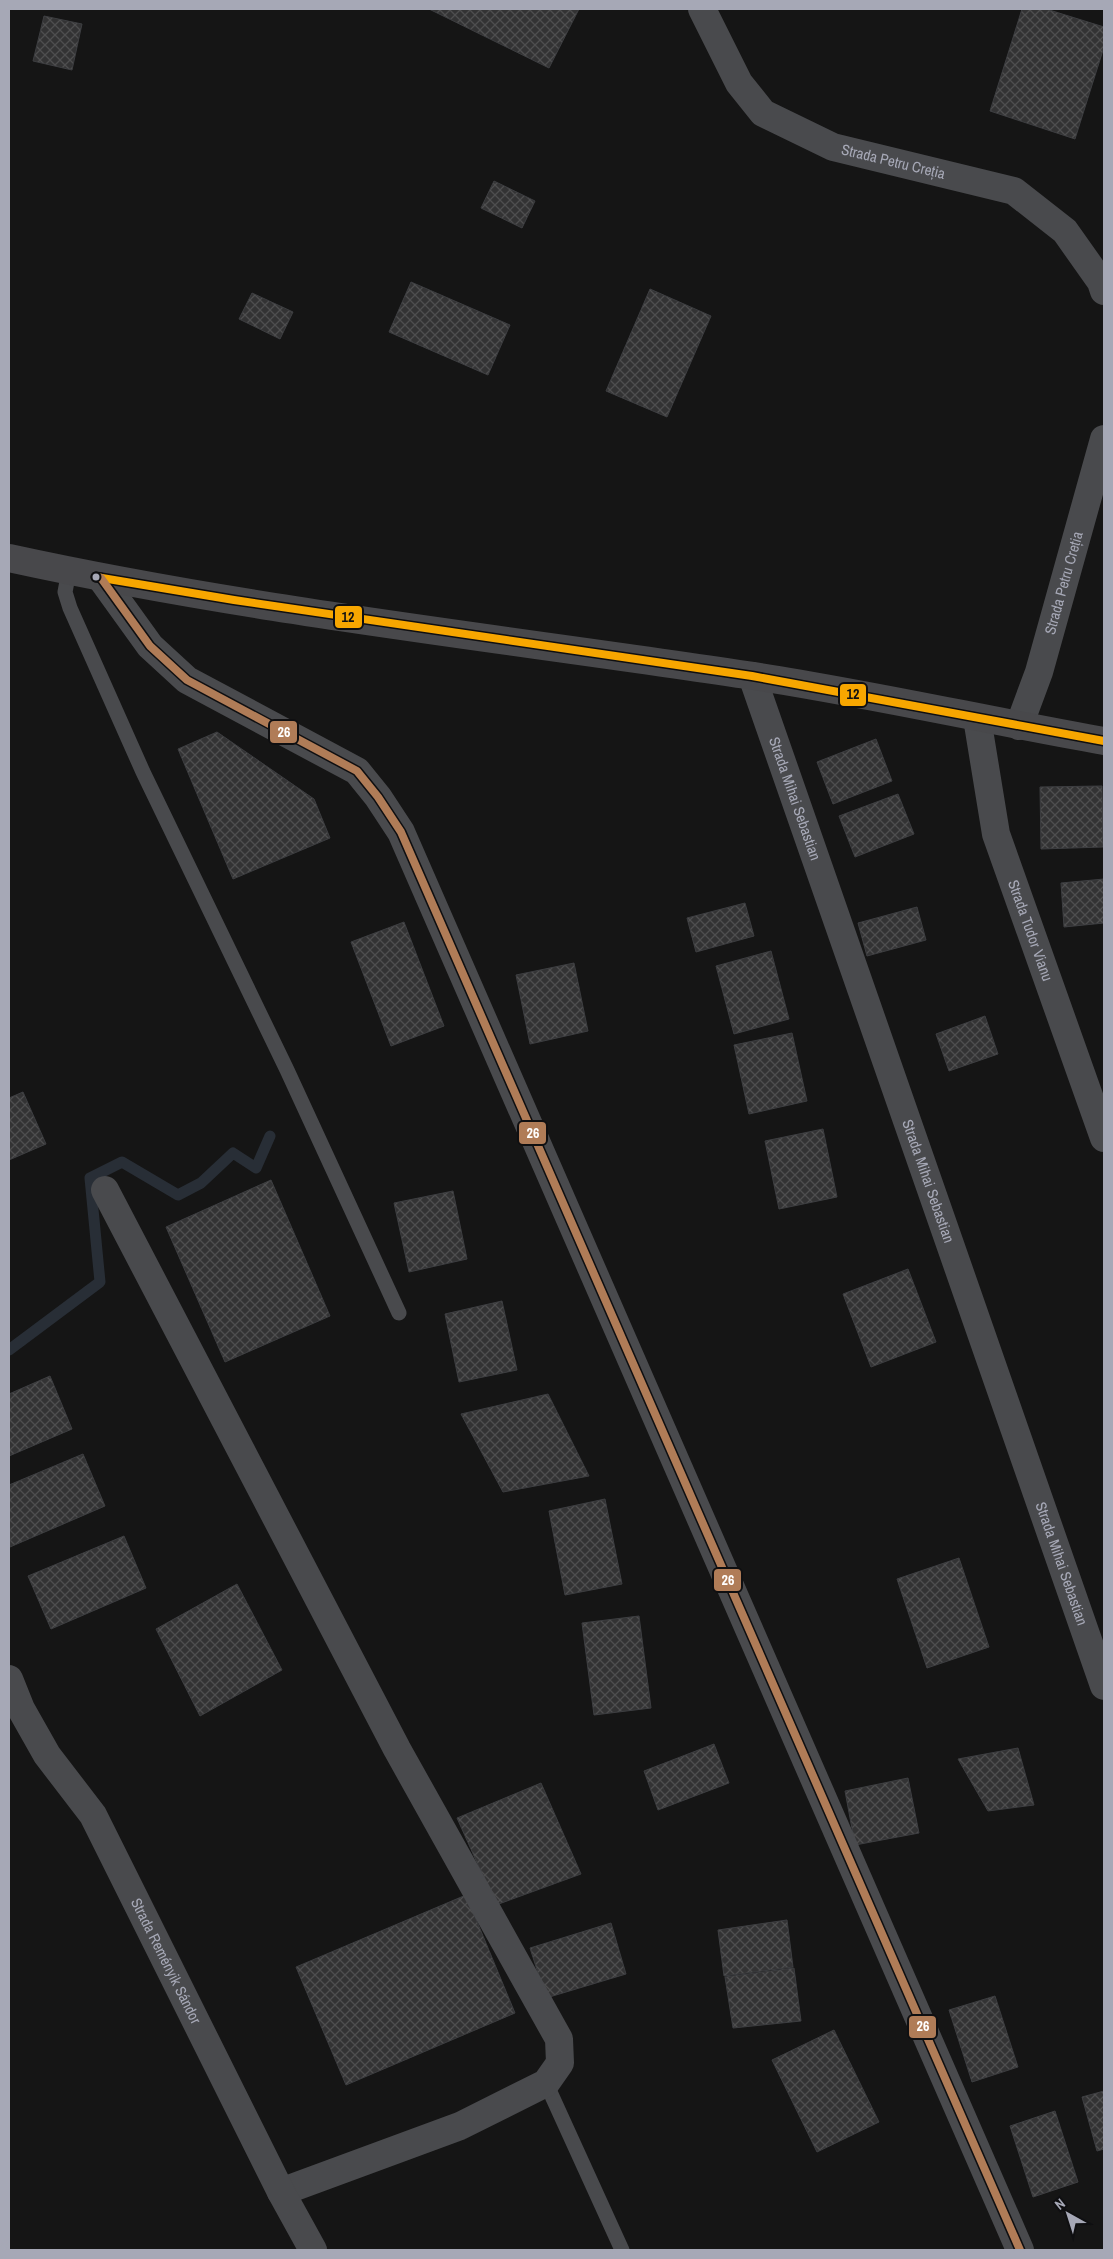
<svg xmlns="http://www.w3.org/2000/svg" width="1113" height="2259" font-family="'Archivo Narrow',sans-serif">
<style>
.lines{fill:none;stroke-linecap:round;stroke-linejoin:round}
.stream{stroke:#282e36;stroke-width:11}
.building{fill:url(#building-cross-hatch);stroke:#3d3e41}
.lane{stroke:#494a4d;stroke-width:15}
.street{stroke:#494a4d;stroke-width:28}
.secondary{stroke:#48484b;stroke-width:28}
.bus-1-casing{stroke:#0f0f11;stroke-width:11}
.bus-2-casing{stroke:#0f0f11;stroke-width:11}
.bus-1{stroke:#f7a600;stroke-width:8}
.bus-2{stroke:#b07c57;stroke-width:8}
.bus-dot{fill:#a6a8b6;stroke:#0f0f11;stroke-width:2}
.labels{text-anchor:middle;stroke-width:4;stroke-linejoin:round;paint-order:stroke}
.street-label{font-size:15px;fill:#a6a8b6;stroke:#0f0f11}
.line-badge{stroke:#0f0f11;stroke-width:2}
.badge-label{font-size:14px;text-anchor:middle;font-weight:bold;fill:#fff}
.pale-badge-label{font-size:14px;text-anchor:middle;font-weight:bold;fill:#111}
</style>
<defs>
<pattern id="building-cross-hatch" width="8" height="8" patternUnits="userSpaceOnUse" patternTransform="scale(1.25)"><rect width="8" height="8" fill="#333334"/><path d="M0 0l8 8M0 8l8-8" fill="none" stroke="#4e4e4f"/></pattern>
</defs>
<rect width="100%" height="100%" fill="#151515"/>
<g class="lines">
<path class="stream" d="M9 1350 100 1282 90 1178 122 1162 178 1195 201 1183 233 1153 256 1168 270 1136"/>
</g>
<path class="building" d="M429 9H579L549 68Z
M1022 9H1046L1104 27V47L1075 139 990 111Z
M44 16 82 24 72 70 33 61Z
M494 181 535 201 522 228 481 208Z
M411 282 510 325 488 375 389 332Z
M650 289 711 316 667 417 606 391Z
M252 293 293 312 280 339 239 319Z
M217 732 314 799 330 838 233 879 178 749Z
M876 739 892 781 833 804 817 762Z
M1102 786 1103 847 1041 849 1040 787Z
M898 794 914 834 855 857 839 816Z
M1104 879V923L1064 927 1061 883Z
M745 903 754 936 696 952 687 918Z
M917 907 926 940 867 956 858 923Z
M404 922 444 1026 391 1046 351 942Z
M771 951 789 1019 734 1034 716 966Z
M574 963 588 1031 530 1044 516 975Z
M985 1016 998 1054 949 1071 936 1034Z
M792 1033 807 1101 749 1114 734 1045Z
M23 1092 46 1144 9 1160V1098Z
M823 1129 837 1197 779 1209 765 1141Z
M271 1180 330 1316 225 1362 166 1227Z
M453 1191 467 1259 409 1272 394 1203Z
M908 1269 936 1342 871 1367 843 1294Z
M502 1301 517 1370 459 1382 445 1314Z
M50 1376 72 1429 9 1456V1394Z
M548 1394 589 1476 503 1492 461 1414Z
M83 1454 105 1506 10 1547 9 1485Z
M605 1499 622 1584 565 1595 549 1511Z
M124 1536 146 1588 51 1629 28 1576Z
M959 1558 989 1647 927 1668 897 1579Z
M237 1584 282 1670 200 1716 156 1629Z
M639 1616 651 1708 594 1715 582 1623Z
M714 1744 729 1783 658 1810 644 1771Z
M1018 1748 1034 1805 988 1811 958 1759Z
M908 1778 919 1833 855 1845 845 1791Z
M541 1783 581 1874 496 1905 457 1818Z
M466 1895 515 2013 346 2085 296 1967Z
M787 1920 793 1967 724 1976 718 1930Z
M611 1923 626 1974 546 1998 530 1948Z
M794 1968 801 2021 733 2028 725 1977Z
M995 1996 1018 2067 972 2082 949 2010Z
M834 2030 879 2122 817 2152 772 2060Z
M1104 2091V2149L1097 2151 1082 2097Z
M1055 2111 1078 2182 1033 2197 1010 2126Z"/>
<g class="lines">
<path class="lane" d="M69 571 65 592 70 608 143 772 287 1070 399 1313
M546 2083 622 2250"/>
<g class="street">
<path id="s1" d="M702 9 739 83 763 113 833 147 1014 191 1065 231 1101 282 1104 291"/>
<path d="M101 578 150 646 187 680 357 771 378 797 401 832 1020 2250"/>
<path id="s2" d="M752 676 1104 1686"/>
<path id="s3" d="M977 718 996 834 1104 1138"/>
<path id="s4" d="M1019 726 1039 672 1104 439"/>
<path d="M105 1190 397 1749 559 2039 560 2063 546 2083 460 2126 281 2192"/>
<path id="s5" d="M9 1679 21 1709 47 1755 93 1815 281 2192 313 2250"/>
</g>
<path class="secondary" d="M9 558C252 611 501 638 747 675 867 693 985 720 1104 741"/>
<defs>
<path id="bus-1" d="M96 577 234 600 752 676 1104 741"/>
<path id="bus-2" d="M101 578 150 646 187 680 357 771 378 797 401 832 1020 2250"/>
</defs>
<use href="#bus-1" class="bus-1-casing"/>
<use href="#bus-2" class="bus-2-casing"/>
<use href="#bus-1" class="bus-1"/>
<use href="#bus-2" class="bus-2"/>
</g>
<circle class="bus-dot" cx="96" cy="577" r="4.5"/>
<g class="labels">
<g class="street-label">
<text dy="5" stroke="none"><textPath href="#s1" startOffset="261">Strada Petru Creția</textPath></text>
<text dy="5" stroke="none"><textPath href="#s4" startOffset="150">Strada Petru Creția</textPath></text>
<text dy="5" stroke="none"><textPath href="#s2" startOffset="130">Strada Mihai Sebastian</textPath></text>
<text dy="5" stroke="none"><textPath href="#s3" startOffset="220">Strada Tudor Vianu</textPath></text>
<text dy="5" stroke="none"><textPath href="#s2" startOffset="535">Strada Mihai Sebastian</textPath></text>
<text dy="5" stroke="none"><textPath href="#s2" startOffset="940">Strada Mihai Sebastian</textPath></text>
<text dy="5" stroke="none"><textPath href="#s5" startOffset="324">Strada Reményik Sándor</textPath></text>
</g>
</g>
<g class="line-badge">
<rect x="334" y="605" width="29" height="24" rx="5" fill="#f7a600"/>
<rect x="839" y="683" width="28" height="24" rx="5" fill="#f7a600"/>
<rect x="269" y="720" width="29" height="24" rx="5" fill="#b07c57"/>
<rect x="518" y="1121" width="29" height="24" rx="5" fill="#b07c57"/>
<rect x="713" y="1568" width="29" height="24" rx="5" fill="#b07c57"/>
<rect x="908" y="2015" width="29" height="24" rx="5" fill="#b07c57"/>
</g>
<g class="badge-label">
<text x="284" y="737">26</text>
<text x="533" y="1138">26</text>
<text x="728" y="1585">26</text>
<text x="923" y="2031">26</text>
</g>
<g class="pale-badge-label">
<text x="348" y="622">12</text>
<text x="853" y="699">12</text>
</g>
<rect width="1113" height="2259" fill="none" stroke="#a6a8b6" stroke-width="20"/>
<g transform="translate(1068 2214) rotate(321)" stroke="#0f0f11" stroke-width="4" paint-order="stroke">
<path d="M0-4L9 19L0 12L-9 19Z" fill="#a6a8b6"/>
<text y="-8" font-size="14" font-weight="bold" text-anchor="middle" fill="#a6a8b6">N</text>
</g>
</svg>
